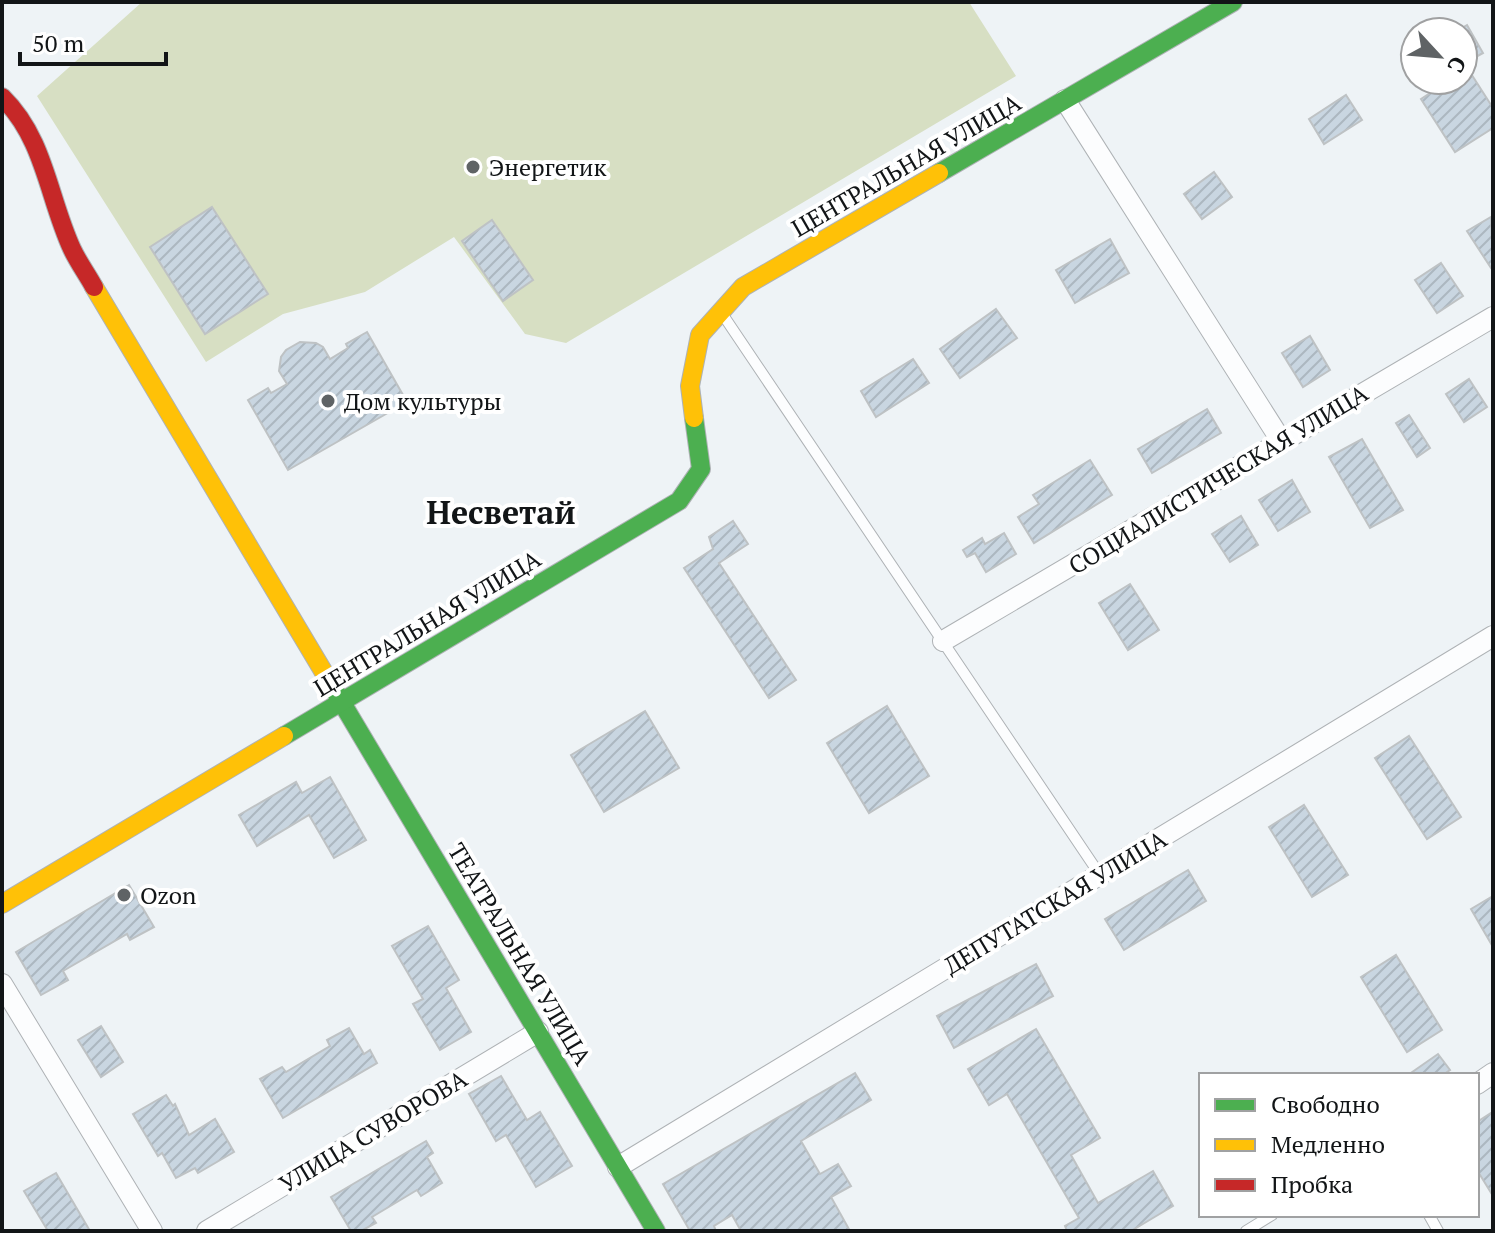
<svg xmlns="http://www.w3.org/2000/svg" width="1495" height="1233" font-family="'PT Serif',serif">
<defs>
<pattern id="building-hatch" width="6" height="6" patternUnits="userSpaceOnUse" patternTransform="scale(2)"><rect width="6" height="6" fill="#c9d6e1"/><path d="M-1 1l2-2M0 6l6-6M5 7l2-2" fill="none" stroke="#acb7c0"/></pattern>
</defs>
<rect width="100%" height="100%" fill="#eef3f6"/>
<path fill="#d7dfc3" d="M142,2H969L1016,76L566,343L525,334L454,237L365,292L283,314L206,362L37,96Z"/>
<g fill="url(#building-hatch)" stroke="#bec2c4" stroke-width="2">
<path d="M1467,25L1483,53L1463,64V32H1455Z"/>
<path d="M1468,69L1493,108V128L1455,152L1421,99L1450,80H1463V72Z"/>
<path d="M1346,95L1362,120L1324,144L1309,119Z"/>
<path d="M1214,172L1232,197L1202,219L1184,194Z"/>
<path d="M212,207L268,294L205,334L150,247Z"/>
<path d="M1491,217L1493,267L1491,268L1467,231Z"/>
<path d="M492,220L533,280L503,301L462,241Z"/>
<path d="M1110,239L1129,273L1075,303L1056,270Z"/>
<path d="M1441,263L1463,296L1437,313L1415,280Z"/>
<path d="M996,309L1017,338L960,378L940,349Z"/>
<path d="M367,332L407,402L288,470L248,400L268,388L271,393L287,384L279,371L281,357L286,350L300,342L316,343L323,347L330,359L348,348L346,344Z"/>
<path d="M1310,336L1330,370L1303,387L1282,353Z"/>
<path d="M913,359L929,383L876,417L861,391Z"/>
<path d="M1469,379L1487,407L1464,422L1446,394Z"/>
<path d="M1207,409L1221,433L1152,473L1138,449Z"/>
<path d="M1409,415L1430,448L1417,457L1396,423Z"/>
<path d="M1362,439L1403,510L1370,528L1329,457Z"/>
<path d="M1090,460L1112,495L1034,543L1018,517L1039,504L1033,495Z"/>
<path d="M1292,480L1310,512L1278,531L1259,500Z"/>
<path d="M1241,516L1258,545L1230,562L1212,534Z"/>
<path d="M733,521L748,544L719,563L796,680L769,698L684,568L713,549L709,537Z"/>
<path d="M1004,533L1016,554L986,572L975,553L967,557L963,550L982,538L985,544Z"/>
<path d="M1130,584L1159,630L1128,650L1099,603Z"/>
<path d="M887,706L929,776L869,813L827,743Z"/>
<path d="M645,711L679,768L604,812L571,755Z"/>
<path d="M1409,736L1461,817L1427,839L1375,758Z"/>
<path d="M330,777L366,840L334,858L309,815L257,846L239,815L296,782L302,793Z"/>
<path d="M1304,805L1348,875L1312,897L1269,827Z"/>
<path d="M1188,870L1206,901L1124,950L1105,919Z"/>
<path d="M129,885L154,927L130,940L127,934L63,971L68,980L41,995L16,952Z"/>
<path d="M1493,896V947L1471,909Z"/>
<path d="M428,926L459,980L446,988L471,1032L440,1050L413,1004L423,999L392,946Z"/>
<path d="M1396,955L1442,1030L1407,1052L1361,977Z"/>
<path d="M1036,964L1053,996L954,1048L937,1016Z"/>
<path d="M101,1026L123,1062L101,1077L78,1040Z"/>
<path d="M349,1028L364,1054L370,1050L377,1063L283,1118L260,1079L282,1067L286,1072L330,1046L327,1040Z"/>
<path d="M1036,1029L1100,1138L1071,1155L1098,1203L1153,1171L1173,1206L1131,1231H1067L1065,1226L1079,1218L1007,1094L989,1105L968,1069Z"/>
<path d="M1438,1054L1450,1070L1443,1075H1408Z"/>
<path d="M855,1073L871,1100L801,1141L820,1174L838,1164L851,1186L831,1197L850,1231H741L732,1215L714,1226L716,1231H690L663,1184Z"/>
<path d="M501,1076L527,1120L540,1112L572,1166L536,1187L506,1135L496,1141L469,1094Z"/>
<path d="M166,1095L173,1106L175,1104L189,1135L215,1119L234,1152L198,1173L195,1168L176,1178L162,1153L158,1156L133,1114Z"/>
<path d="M1491,1113L1493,1117V1196L1477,1170V1122Z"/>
<path d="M426,1141L433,1153L427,1157L442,1183L421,1196L417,1190L372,1217L376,1223L361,1231H351L331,1197Z"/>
<path d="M56,1173L90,1231H48L24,1191Z"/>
</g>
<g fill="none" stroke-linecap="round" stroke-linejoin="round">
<defs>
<g id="lane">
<path d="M721,312L1100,875"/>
<path d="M1429,1215L1438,1231"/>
<path d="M1246,1231L1272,1215"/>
</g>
<g id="street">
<path d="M1065,100L1282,442"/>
<path d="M943,641L1493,317"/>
<path d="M2,984L152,1231"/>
<path d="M1477,1084L1493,1073"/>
<path d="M618,1167L1493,636"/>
<path d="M207,1231L538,1032"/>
</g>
<g id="fast">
<path d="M939,173L1233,2"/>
<path d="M329,681L656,1231"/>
<path d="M284,736L679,501L701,469L694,418"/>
</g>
<g id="slow">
<path d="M94,287L329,681"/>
<path d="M694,418L690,386L700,335L743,287L939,173"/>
<path d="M2,904L284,736"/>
</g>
<path id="jam" d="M2,97C45,139 48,197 72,249C78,262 87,274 94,287"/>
</defs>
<use href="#lane" stroke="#aeb2b5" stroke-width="12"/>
<use href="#street" stroke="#aeb2b5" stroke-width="22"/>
<use href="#fast" stroke="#aeb2b5" stroke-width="20"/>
<use href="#slow" stroke="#aeb2b5" stroke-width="20"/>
<use href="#jam" stroke="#aeb2b5" stroke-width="20"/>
<use href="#lane" stroke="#fcfdfe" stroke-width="10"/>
<use href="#street" stroke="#fcfdfe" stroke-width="20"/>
<use href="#fast" stroke="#4caf50" stroke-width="18"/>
<use href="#slow" stroke="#ffc107" stroke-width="18"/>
<use href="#jam" stroke="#c62828" stroke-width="18"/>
</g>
<g fill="#5f6365" stroke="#fff" stroke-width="3">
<circle cx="473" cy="167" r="8"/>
<circle cx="328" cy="401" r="8"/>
<circle cx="124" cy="895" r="8"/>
</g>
<g text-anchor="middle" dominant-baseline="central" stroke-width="8" stroke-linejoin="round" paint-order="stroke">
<g font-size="24" fill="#121517" stroke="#fff">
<text transform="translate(906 165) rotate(-30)">ЦЕНТРАЛЬНАЯ УЛИЦА</text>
<text transform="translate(1218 479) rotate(-31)">СОЦИАЛИСТИЧЕСКАЯ УЛИЦА</text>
<text transform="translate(427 623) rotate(-31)">ЦЕНТРАЛЬНАЯ УЛИЦА</text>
<text transform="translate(1055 902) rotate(-31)">ДЕПУТАТСКАЯ УЛИЦА</text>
<text transform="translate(520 954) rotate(59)">ТЕАТРАЛЬНАЯ УЛИЦА</text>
<text transform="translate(373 1131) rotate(-31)">УЛИЦА СУВОРОВА</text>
</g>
<g font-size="24" fill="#121517" stroke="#fff" text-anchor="start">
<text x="489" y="167">Энергетик</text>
<text x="344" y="401">Дом культуры</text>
<text x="140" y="895">Ozon</text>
</g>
<g font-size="32" font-weight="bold" fill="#121517" stroke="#fff">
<text x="501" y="512">Несветай</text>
</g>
</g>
<rect width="1495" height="1233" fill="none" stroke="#121517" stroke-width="8"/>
<rect x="1199" y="1073" width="280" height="144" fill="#ffffff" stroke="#a0a1a2" stroke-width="2"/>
<rect x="1215" y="1099" width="40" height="12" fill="#4caf50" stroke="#a0a1a2" stroke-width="2"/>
<text x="1271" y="1113" font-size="24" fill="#121517">Свободно</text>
<rect x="1215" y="1139" width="40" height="12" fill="#ffc107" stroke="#a0a1a2" stroke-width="2"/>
<text x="1271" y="1153" font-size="24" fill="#121517">Медленно</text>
<rect x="1215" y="1179" width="40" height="12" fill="#c62828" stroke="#a0a1a2" stroke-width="2"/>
<text x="1271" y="1193" font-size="24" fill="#121517">Пробка</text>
<g transform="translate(1439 56) rotate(116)"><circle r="38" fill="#ffffff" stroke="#a0a1a2" stroke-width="2"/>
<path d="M0-6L14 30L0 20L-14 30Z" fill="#5f6365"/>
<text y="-12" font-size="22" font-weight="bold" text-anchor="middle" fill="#121517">С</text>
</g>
<path d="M20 52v12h146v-12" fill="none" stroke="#121517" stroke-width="4"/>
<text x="32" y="52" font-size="24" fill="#121517" stroke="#ffffff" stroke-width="6" paint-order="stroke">50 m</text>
</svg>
